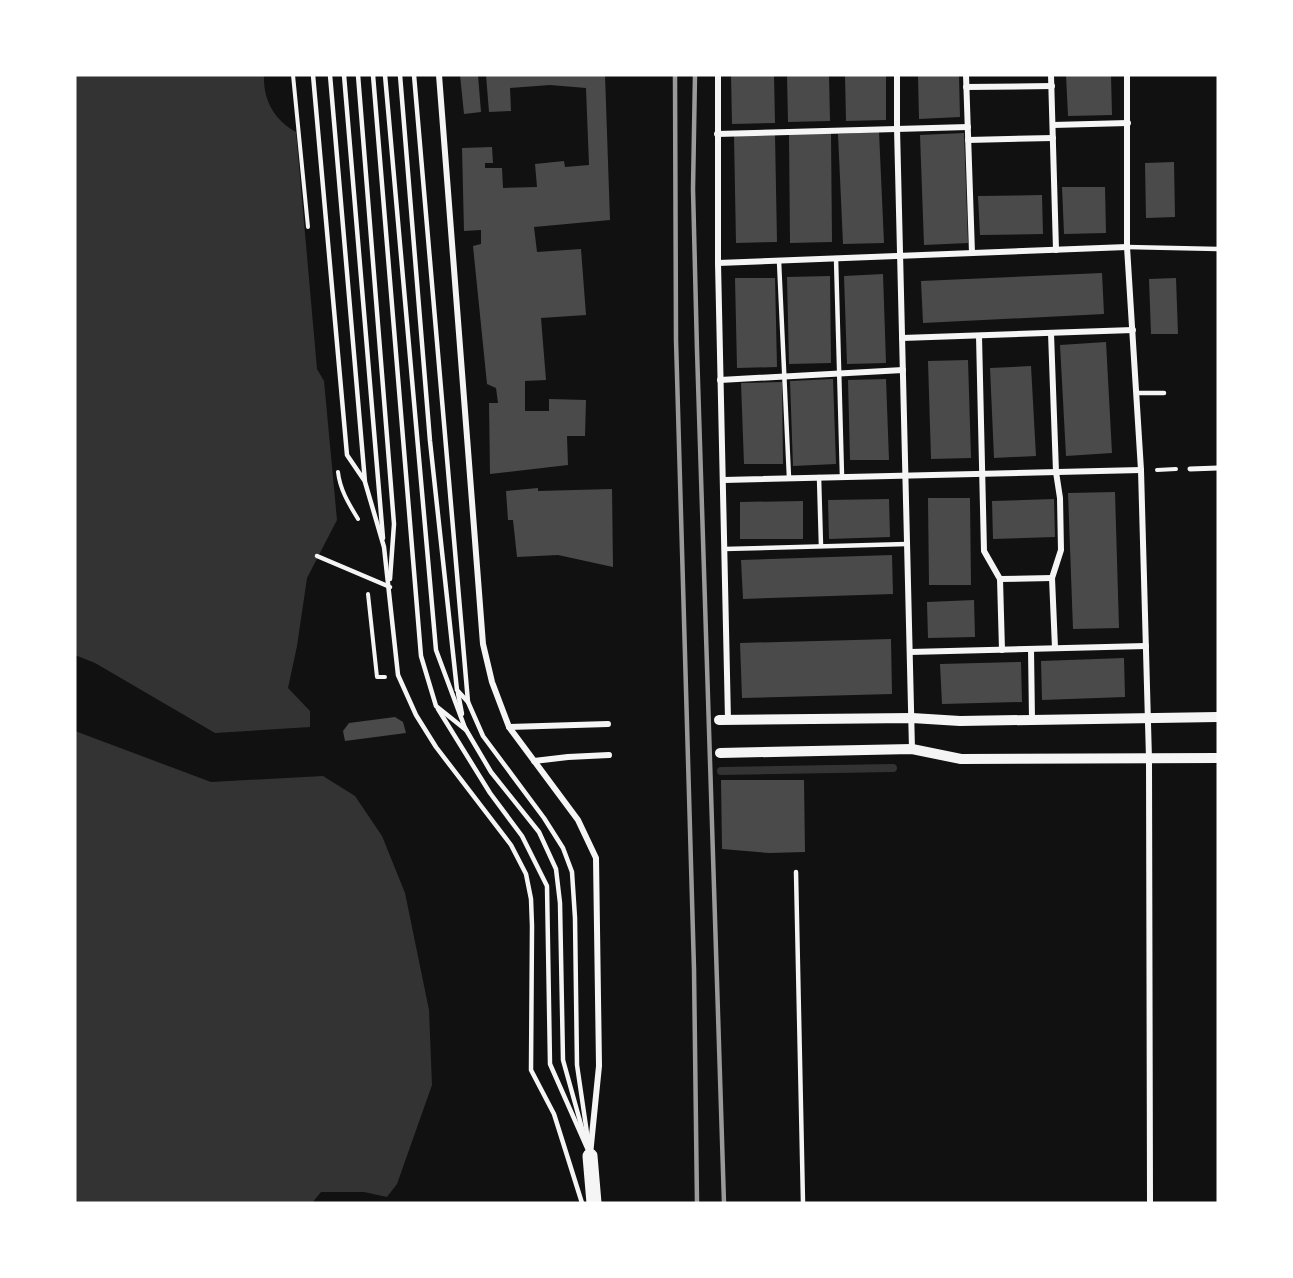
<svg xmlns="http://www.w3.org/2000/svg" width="1293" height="1278" font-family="'Alegreya Sans',sans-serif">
<rect width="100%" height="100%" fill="#111"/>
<g fill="#333">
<path d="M75,75H264C263,100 274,120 296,132L317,369L324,381L337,520L307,578L297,646L288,688L310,711V727L215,733L95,663L75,655Z"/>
<path d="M75,731L211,782L323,776L355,796L382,836L405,893L429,1010L432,1085L397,1184L387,1197L364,1192H321L312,1203H75Z"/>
</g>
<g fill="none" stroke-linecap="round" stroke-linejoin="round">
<path stroke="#333" stroke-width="8" d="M721,771L893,768"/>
</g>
<g fill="#4a4a4a">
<path d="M460,75H478L481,112L464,114Z"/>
<path d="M486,75H605L610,220L534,227L537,252L581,249L586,315L541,318L546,380L525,381V411H549V399L586,400L585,436H567L568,465L490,474L489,403H498L496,388L487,384L473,246L481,244V230L464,231L462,148L492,147L493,163H485V168H502L503,188L537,187L535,164L564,161L565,167L589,165L586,88L550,85L510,88L511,111L489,112Z"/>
<path d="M731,75H774L775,123L732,124Z"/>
<path d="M787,75H829L830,121L788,122Z"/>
<path d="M845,75H886V120L846,121Z"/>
<path d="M918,75H959L960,117L919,119Z"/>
<path d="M1066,75H1111L1112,115L1068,116Z"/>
<path d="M879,132L884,243L843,244L838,134Z"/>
<path d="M831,133L832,242L790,243L789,134Z"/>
<path d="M964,133L968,243L924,245L920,135Z"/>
<path d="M775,135L777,242L736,243L734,136Z"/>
<path d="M1174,162L1175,217L1146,218L1145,163Z"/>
<path d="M1062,187H1105L1106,233L1064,234Z"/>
<path d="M1042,195L1043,234L980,235L978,196Z"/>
<path d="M1102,273L1104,314L923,323L921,281Z"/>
<path d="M883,274L886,363L847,364L844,276Z"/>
<path d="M830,276L831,363L789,364L787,277Z"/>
<path d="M735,278H775L777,367L737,368Z"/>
<path d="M1176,278L1178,334H1151L1149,279Z"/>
<path d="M1106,342L1112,453L1066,456L1060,345Z"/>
<path d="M968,360L971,458L931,459L928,361Z"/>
<path d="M1031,366L1036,456L994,458L990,368Z"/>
<path d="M833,379L836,464L793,466L790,381Z"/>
<path d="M886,379L889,460H850L848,380Z"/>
<path d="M782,382L783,464H744L741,383Z"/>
<path d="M538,488V491L612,489L613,567L558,555L517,557L513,520H508L506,491Z"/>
<path d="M1115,492L1119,628L1073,629L1068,493Z"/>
<path d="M928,498H970L971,585H929Z"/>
<path d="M889,499L890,537L829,539L828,500Z"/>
<path d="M1054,499L1055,537L993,539L992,501Z"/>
<path d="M803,501V539H740V502Z"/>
<path d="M892,555L893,594L743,599L741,560Z"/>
<path d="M974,600L975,637L928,638L927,602Z"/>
<path d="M891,639L892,694L742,698L740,643Z"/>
<path d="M1124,658L1125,697L1042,700L1041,661Z"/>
<path d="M1021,662L1022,702L942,704L940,664Z"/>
<path d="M395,717L403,722L406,733L345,741L343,731L349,723Z"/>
<path d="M721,780H804L805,852L769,853L722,849Z"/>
</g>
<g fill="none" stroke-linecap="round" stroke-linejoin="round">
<g stroke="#f5f5f5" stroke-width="4">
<path d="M293,75L308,227"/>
<path d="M1157,470L1176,469"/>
<path d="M338,472C340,490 349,504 358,519"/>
<path d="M368,594L377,677H385"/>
</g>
<g stroke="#f5f5f5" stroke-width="4.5">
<path d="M313,75L347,455L364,480"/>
<path d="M330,75L365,482L384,547L398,675L416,715L436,747L511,845L526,874L531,899L532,926L531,1070L554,1114L582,1203"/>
<path d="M344,75L383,538"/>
<path d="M358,75L394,524L390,579"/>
<path d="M373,75L421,656L436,706L466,730"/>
<path d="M385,75L436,650L465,728"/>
<path d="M400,75L430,441L457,690L468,702L483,736L544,818L563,848L572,872L575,918L577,1065L589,1147"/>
<path d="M414,75L468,702"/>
<path d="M1127,247L1218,249"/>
<path d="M836,258L842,476"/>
<path d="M779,261L789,478"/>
<path d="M1137,393H1164"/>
<path d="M819,477L821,546"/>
<path d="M724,549L907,544"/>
<path d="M317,556L390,587"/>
<path d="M458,693L462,714"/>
<path d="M438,709L490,793L522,836L547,886L550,1064L588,1150"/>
<path d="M465,728L491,772L539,832L556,869L560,903L563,1060L585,1139"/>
<path d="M796,872L803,1203"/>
</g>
<path stroke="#f5f5f5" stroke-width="5" d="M1190,469L1218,468"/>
<g stroke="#f5f5f5" stroke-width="6">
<path d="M439,75L483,644L492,682L509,727L578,820L596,858L599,1066L590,1155"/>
<path d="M718,75V263L728,720"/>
<path d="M897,75V128L912,749"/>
<path d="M966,75L972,253"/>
<path d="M1051,75L1056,250"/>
<path d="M1127,75V247L1141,470L1149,759L1150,1203"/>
<path d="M966,87L1052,86"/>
<path d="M1053,125L1128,123"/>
<path d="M717,134L968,127"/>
<path d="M968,140L1053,138"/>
<path d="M718,263L1127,247"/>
<path d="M1051,333L1056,472L1060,498L1061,550L1052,578L1055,648"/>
<path d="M979,336L984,551L1000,579L1002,650"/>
<path d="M902,338L1133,330"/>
<path d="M720,380L903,370"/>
<path d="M724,480L1141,470"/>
<path d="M1000,579L1052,578"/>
<path d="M1031,649L1032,720"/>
<path d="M910,652L1146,646"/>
<path d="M509,727L608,724"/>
<path d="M534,761L568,757L609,755"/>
</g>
<g stroke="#f5f5f5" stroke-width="10">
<path d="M719,720L912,718L960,721L1218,717"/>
<path d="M720,753L912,749L961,759L1218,758"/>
</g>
<path stroke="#f5f5f5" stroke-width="15" d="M590,1156L594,1203"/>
<g stroke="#9a9a9a" stroke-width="4.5">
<path d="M675,75L676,340L694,969L697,1203"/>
<path d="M695,75L693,189L697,350L724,1203"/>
</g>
</g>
<rect width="1293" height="1278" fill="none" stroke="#ffffff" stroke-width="153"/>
</svg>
